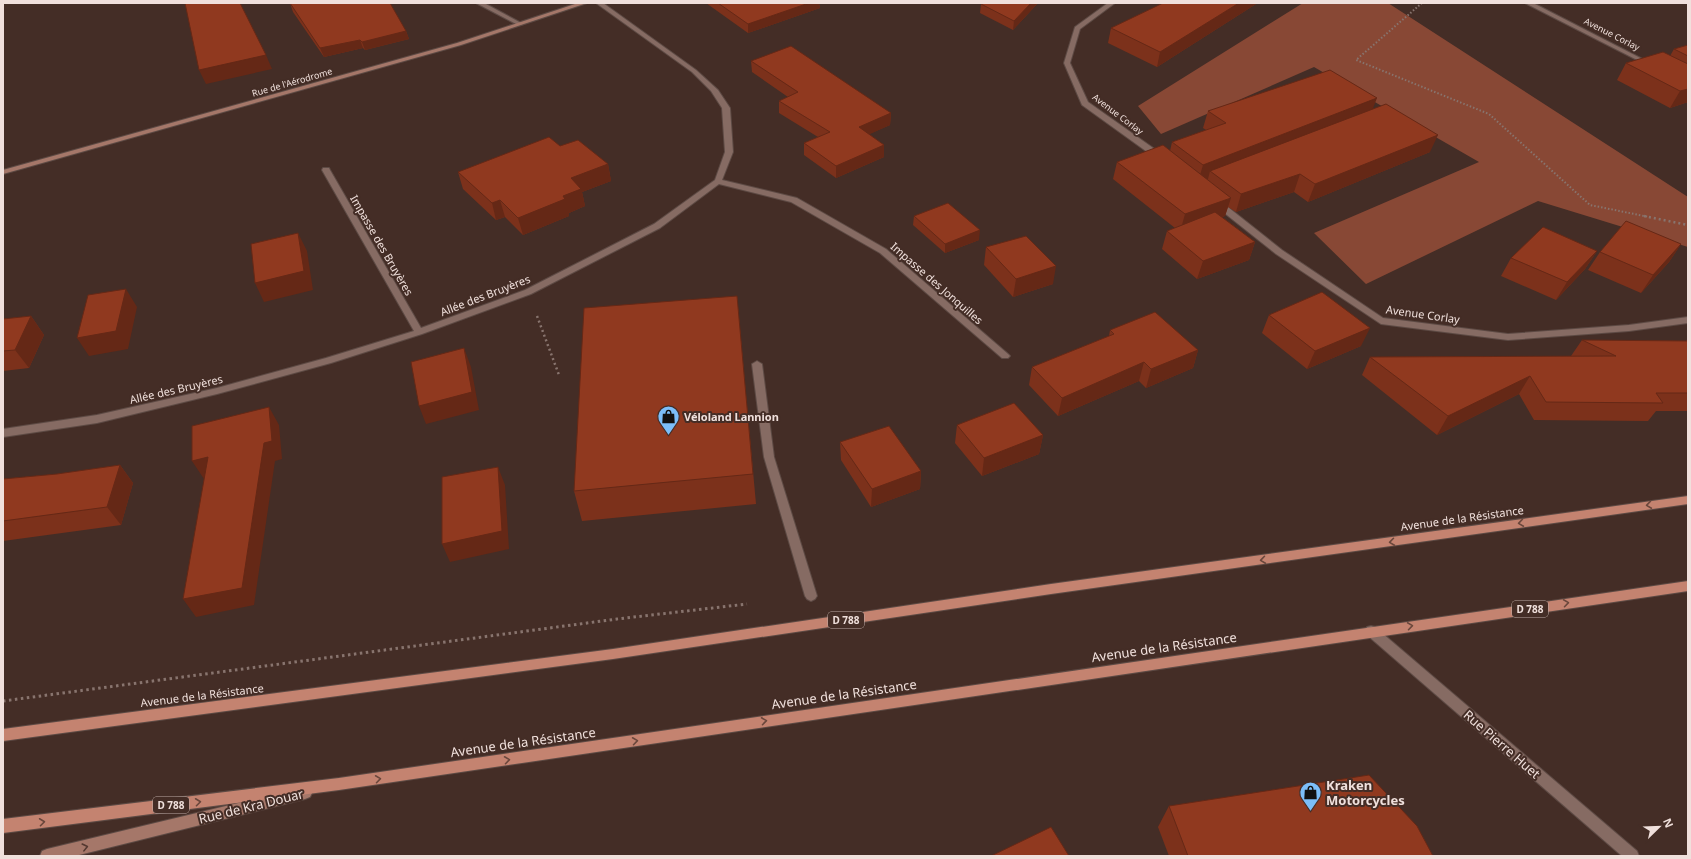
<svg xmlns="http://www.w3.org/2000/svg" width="1691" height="859" font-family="'Noto Sans',sans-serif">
<rect width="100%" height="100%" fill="#442d26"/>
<path fill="#884835" d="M1303,3H1388L1688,197V247L1538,201L1366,284L1314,233L1479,162L1314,67L1161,134L1138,106Z"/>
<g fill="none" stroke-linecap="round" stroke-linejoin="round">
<defs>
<path id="lane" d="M757,361L762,364L774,457L817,596L815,599L811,601L807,599L805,596L764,457L752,364Z"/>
<g id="street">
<path d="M476,3H484L523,24L518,25Z"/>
<path d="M596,3H603L696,70L718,90L730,108L733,152L722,180L797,198L886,249L1008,354L1010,356L1008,358H1002L880,253L791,202L719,184L660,228L531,294L422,334L331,363L217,394L97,423L3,437V429L97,415L217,388L326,358L414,331L322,170L323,168H329L330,170L421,328L525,290L654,224L715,180L725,152L722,108L711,91L692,72Z"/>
<path d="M1108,3H1115L1080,29L1070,63L1088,102L1163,155V159H1157L1082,105L1064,63L1075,27Z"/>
<path d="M1525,3H1533L1654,65L1649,66Z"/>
<path d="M1213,200H1219L1282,250L1383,318L1508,334L1629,325L1688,317V323L1629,331L1508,340L1381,324L1276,254L1213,204Z"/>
<path d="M1371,626L1375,627L1637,851L1639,856H1622L1367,635L1365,631L1367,627Z"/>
</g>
<g id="secondary">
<path d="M578,3H587L461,45L3,174V170L457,43Z"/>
<path d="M305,787L310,789L312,793L310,797L305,799L75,856H40L42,851L47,849Z"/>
</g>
<g id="primary">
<path d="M1688,496V504L1051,594L613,659L3,741V729L613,649L1051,584Z"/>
<path d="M1688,581V591L339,790L3,833V819L339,778Z"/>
</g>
</defs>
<use href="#lane" stroke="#5d4a44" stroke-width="2"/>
<use href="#street" stroke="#5d4a44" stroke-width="2"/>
<use href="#secondary" stroke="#5d4a44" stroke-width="2"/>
<use href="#primary" stroke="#5d4a44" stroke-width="2"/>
<path stroke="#88746e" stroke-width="2" stroke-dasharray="1.5 2" stroke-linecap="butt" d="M1422,3L1356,60L1489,114L1590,205L1649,217"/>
<g stroke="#88746e" stroke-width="2.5" stroke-dasharray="2 3" stroke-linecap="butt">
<path d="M1644,216L1688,225"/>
<path d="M537,316L559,375"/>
</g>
<path stroke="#88746e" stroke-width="3" stroke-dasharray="2.5 3.5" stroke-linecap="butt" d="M3,701L617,619L747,604"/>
<use href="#lane" fill="#866b63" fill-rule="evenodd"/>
<use href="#street" fill="#866b63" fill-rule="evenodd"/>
<use href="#secondary" fill="#a57769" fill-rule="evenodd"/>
<use href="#primary" fill="#c48370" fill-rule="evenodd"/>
</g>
<g fill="#7c311b">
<path d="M290,3L406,31L409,39L365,50L363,48L324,57L293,12Z"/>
<path d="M706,3H819L820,8L748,33Z"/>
<path d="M982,3H1038L1013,30L980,13L981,4Z"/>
<path d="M1256,4L1157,67L1108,43L1111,28Z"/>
<path d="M1688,45V102L1670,108L1617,80L1626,63L1670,56L1674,49Z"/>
<path d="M751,61L891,113L890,125L869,134L884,145V157L836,178L804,155V143L818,137L779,113V101L788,97L752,72Z"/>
<path d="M1372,110L1430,152L1308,202L1294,192L1236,212L1228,207L1225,216L1222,217L1255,242L1249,260L1197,279L1162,249L1167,231L1175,228L1113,179L1117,162L1170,151L1172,142L1206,130L1203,128L1208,111Z"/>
<path d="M560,146L608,164L611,181L582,192L585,206L569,213V216L523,235L505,217L496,220L463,189L458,172Z"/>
<path d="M914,216L979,240L945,253L913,225Z"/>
<path d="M1681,244L1669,262L1641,293L1588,270L1600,252Z"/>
<path d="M986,247L1053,284L1013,297L984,265Z"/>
<path d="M1597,251L1585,269L1556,300L1501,276L1511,258Z"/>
<path d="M737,296L756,504L582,521L574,491Z"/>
<path d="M1269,315L1361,346L1307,369L1262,333Z"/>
<path d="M31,316L44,335L29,368L3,371V319Z"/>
<path d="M1110,330L1198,350L1193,368L1146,388L1139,381L1058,416L1029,385L1032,367L1109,336Z"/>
<path d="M1688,338V411H1656L1648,421L1534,420L1519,394L1437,435L1362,375L1370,357L1571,356L1582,340L1686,341Z"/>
<path d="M957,425L1043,435L1039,454L982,476L955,443Z"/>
<path d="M840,442L921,471L920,489L871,507L841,460Z"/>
<path d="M120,465L133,483L121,525L3,541V479L57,474Z"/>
<path d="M1169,806L1433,856H1169L1158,827Z"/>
</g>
<g fill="#652816">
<path d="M809,3H819L820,8L748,33V24Z"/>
<path d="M1031,3H1038L1013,30L1014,21Z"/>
<path d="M1239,3H1257L1256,4L1157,67L1160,52Z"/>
<path d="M406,31L409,39L365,50L362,42Z"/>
<path d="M360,40L363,48L324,57L320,48Z"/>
<path d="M266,55L272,69L206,84L199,70Z"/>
<path d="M1688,89V102L1670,108L1680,91Z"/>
<path d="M1377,98L1370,116L1210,171L1208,179L1198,182L1203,165Z"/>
<path d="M891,113L890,125L859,139V127Z"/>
<path d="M1438,135L1430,152L1308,202L1315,184Z"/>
<path d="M884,145V157L836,178V166Z"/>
<path d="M608,164L611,181L582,192L585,206L569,213V216L523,235L518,218L563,196L571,178Z"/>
<path d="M1300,174L1294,192L1236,212L1241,194Z"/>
<path d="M1231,198L1225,216L1180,232L1185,214Z"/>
<path d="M500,200L505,217L496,220L492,203Z"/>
<path d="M980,230L979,240L945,253V244Z"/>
<path d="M298,233L307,251L313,290L264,302L255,283Z"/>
<path d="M1255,242L1249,260L1197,279L1203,261Z"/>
<path d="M1681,244L1669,262L1641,293L1653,275Z"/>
<path d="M1597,251L1585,269L1556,300L1567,282Z"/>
<path d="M1056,266L1053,284L1013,297L1016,279Z"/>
<path d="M126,289L137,307L128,349L89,356L77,338Z"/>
<path d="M31,316L44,335L29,368L15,350Z"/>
<path d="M1370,328L1361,346L1307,369L1315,351Z"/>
<path d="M464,348L471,367L479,410L426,424L419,406Z"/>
<path d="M1198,350L1193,368L1146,388L1151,369Z"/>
<path d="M1144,362L1139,381L1058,416L1062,398Z"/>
<path d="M1530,376L1519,394L1437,435L1448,416Z"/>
<path d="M269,407L279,425L282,459L275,461L254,605L196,617L183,599Z"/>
<path d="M1043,435L1039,454L982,476L984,458Z"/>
<path d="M208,457L220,475L204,479L192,461Z"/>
<path d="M120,465L133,483L121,525L107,507Z"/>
<path d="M498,467L505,485L509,549L450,562L442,544Z"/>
<path d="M921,471L920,489L871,507L872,489Z"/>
</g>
<g fill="#90391f" stroke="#652816">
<path d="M185,3H240L266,55L199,70Z"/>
<path d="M290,3H390L406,31L362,42L360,40L320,48Z"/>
<path d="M718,3H809L748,24Z"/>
<path d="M982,3H1031L1014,21L981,4Z"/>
<path d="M1163,3H1239L1160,52L1111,28Z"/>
<path d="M1688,45V56L1674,49Z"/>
<path d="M791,46L891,113L859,127L884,145L836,166L804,143L830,132L779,101L798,92L751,61Z"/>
<path d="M1663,52L1688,64V89L1680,91L1626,63Z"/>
<path d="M1330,70L1377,98L1203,165L1172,142L1226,123L1208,111Z"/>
<path d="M1386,104L1438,135L1315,184L1300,174L1241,194L1210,171Z"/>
<path d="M549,137L560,146L578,140L608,164L571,178L581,189L563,196L565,199L518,218L500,200L492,203L458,172Z"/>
<path d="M1163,145L1231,198L1185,214L1117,162Z"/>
<path d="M948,203L980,230L945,244L914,216Z"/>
<path d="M1215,212L1255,242L1203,261L1167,231Z"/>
<path d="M1626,221L1681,244L1653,275L1600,252Z"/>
<path d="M1543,227L1597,251L1567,282L1511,258Z"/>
<path d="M298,233L304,271L255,283L251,244Z"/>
<path d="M1026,236L1056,266L1016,279L986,247Z"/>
<path d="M126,289L116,331L77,338L88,295Z"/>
<path d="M1322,292L1370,328L1315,351L1269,315Z"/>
<path d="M737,296L753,474L574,491L584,308Z"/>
<path d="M1155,312L1198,350L1151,369L1144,362L1062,398L1032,367L1114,334L1110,330Z"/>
<path d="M31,316L15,350L3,351V319Z"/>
<path d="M1582,340L1688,341V393H1656L1663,403L1546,402L1530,376L1448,416L1370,357L1616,356Z"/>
<path d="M464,348L472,392L419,406L411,362Z"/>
<path d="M1014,403L1043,435L984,458L957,425Z"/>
<path d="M269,407L272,441L264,443L242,588L183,599L208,457L192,461V426Z"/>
<path d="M889,426L921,471L872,489L840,442Z"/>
<path d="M120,465L107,507L3,521V479L57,474Z"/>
<path d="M498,467L502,531L442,544V477Z"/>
<path d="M1369,775L1417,826L1433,856H1188L1169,806Z"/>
<path d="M1051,827L1069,856H991Z"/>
</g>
<defs><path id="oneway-chevron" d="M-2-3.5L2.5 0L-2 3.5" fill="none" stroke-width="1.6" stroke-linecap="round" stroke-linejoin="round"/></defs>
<g stroke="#6a473c">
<use href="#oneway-chevron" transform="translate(1649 505) rotate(172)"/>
<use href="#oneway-chevron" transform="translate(1521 523) rotate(172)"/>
<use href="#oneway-chevron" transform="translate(1392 542) rotate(172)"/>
<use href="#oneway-chevron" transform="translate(1263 560) rotate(172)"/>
<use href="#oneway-chevron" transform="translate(1566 603) rotate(-8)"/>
<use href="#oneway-chevron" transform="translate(1410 626) rotate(-8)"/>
<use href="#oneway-chevron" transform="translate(764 721) rotate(-8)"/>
<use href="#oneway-chevron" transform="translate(635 741) rotate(-8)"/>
<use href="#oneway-chevron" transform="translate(507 760) rotate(-8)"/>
<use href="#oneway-chevron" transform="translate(378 779) rotate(-8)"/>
<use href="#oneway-chevron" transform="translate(198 802) rotate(-7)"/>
<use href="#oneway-chevron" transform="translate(42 822) rotate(-7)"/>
</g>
<use stroke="#533830" href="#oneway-chevron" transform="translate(85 847) rotate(-14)"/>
<defs>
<symbol id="shop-pin" viewBox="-11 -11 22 30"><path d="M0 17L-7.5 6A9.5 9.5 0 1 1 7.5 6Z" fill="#7cbef9" stroke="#442d26"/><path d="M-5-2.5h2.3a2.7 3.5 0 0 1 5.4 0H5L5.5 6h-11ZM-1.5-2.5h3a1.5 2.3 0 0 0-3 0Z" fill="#111"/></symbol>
</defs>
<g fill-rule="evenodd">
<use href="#shop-pin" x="656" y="404" width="25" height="34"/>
<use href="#shop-pin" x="1298" y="780" width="25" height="34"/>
</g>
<g text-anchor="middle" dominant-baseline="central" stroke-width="4" stroke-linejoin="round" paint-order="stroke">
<g font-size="9" fill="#f0e0dc" stroke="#442d26">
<text transform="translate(1612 34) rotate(27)">Avenue Corlay</text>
<text transform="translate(292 82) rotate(-16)">Rue de l'Aérodrome</text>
<text transform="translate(1118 114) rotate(37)">Avenue Corlay</text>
</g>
<g fill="#442d26" stroke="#bcaaa5" stroke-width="1">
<rect x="1512" y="601" width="36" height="16" rx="3"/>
<rect x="828" y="612" width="36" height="16" rx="3"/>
<rect x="153" y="797" width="36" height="16" rx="3"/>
</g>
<g font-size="10" font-weight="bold" fill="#f0e0dc">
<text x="1530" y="609">D 788</text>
<text x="846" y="620">D 788</text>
<text x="171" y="805">D 788</text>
</g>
<g font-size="11" fill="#f0e0dc" stroke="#442d26">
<text transform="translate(382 245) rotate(60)">Impasse des Bruyères</text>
<text transform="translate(937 283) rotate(41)">Impasse des Jonquilles</text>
<text transform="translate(485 295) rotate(-21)">Allée des Bruyères</text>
<text transform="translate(1423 314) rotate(8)">Avenue Corlay</text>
<text transform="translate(176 389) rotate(-13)">Allée des Bruyères</text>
<text transform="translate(1462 518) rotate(-8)">Avenue de la Résistance</text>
<text transform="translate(202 695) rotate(-7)">Avenue de la Résistance</text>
</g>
<g font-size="11" font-weight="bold" fill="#f0e0dc" stroke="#442d26" text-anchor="start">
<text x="684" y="416">Véloland Lannion</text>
</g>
<g font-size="13" fill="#f0e0dc" stroke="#442d26">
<text transform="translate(1164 647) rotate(-8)">Avenue de la Résistance</text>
<text transform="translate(844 694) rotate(-8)">Avenue de la Résistance</text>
<text transform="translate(523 742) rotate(-8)">Avenue de la Résistance</text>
<text transform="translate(1502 744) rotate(41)">Rue Pierre Huet</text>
<text transform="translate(251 806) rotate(-14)">Rue de Kra Douar</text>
</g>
<g font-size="13" font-weight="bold" fill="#f0e0dc" stroke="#442d26" text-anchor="start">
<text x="1326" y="785">Kraken<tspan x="1326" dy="15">Motorcycles</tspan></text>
</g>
</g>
<rect width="1691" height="859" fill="none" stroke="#f0e0dc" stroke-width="8"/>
<g transform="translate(1659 827) rotate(67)" stroke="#442d26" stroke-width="3" paint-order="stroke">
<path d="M0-3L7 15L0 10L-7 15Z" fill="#f0e0dc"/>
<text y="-6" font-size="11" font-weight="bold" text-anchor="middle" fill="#f0e0dc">N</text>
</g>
</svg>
